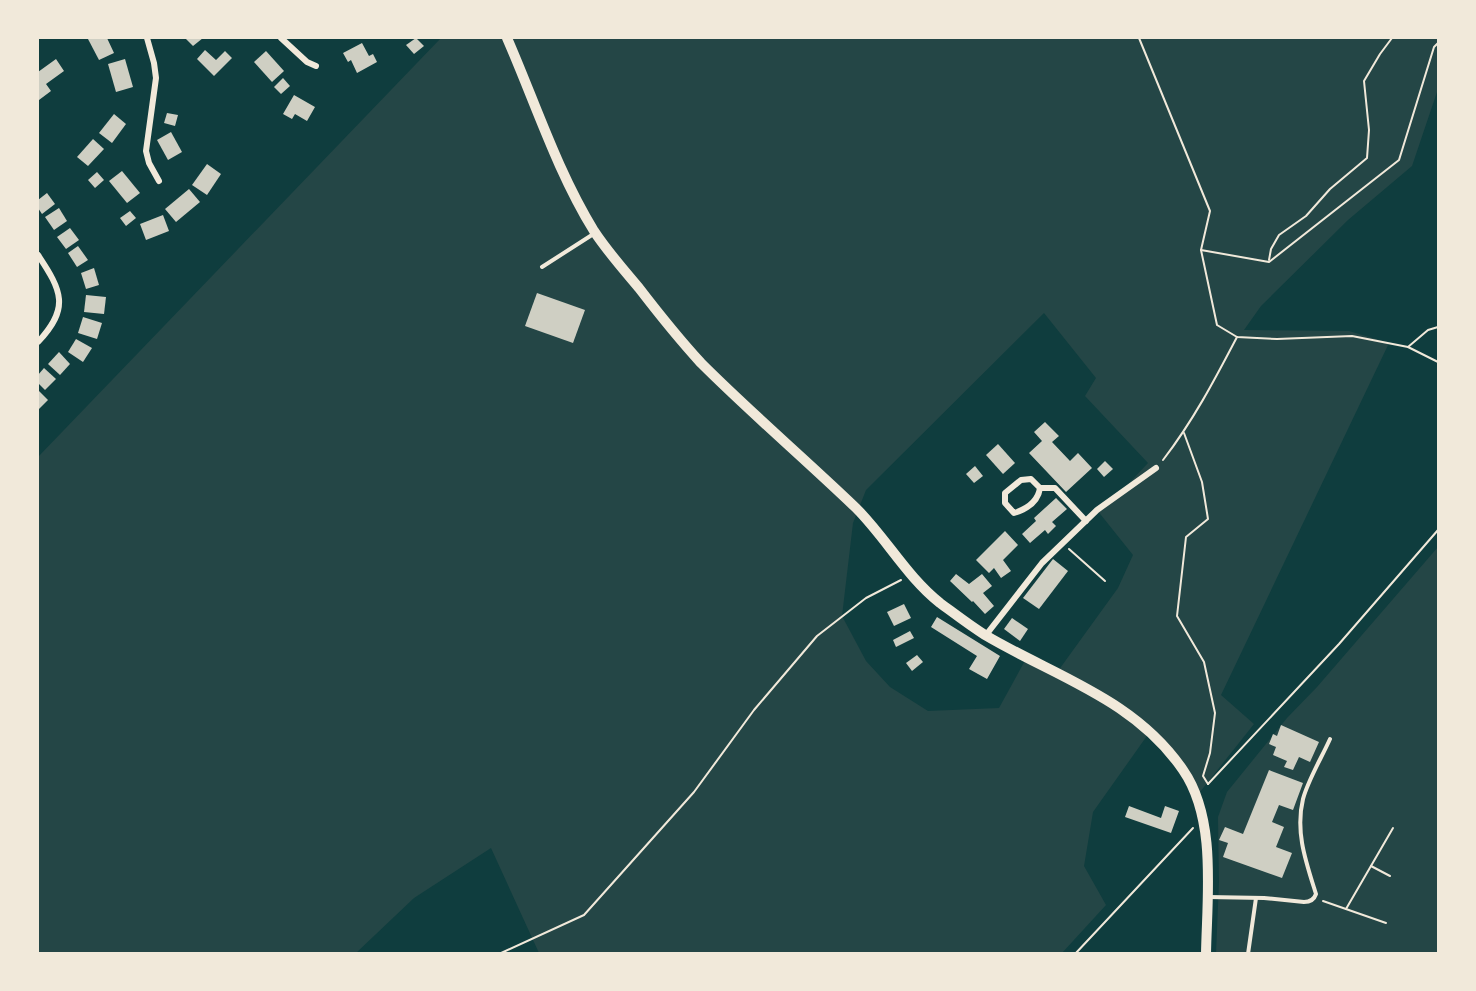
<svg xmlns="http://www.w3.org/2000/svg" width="1476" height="991" font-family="'Titillium Web',sans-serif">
<rect width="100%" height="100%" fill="#0f3d3e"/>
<g fill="#244646" fill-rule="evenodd">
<path d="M441,38H1438V89L1412,166L1348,220L1261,306L1244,330L1349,331L1389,343L1221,695L1254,724L1196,797L1192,785L1149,733L1093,812L1084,866L1106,905L1062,953H539L491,848L414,898L356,953H38V457ZM1044,313L1096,378L1085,396L1148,463L1118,495L1097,510L1133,555L1118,588L1058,671L1027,657L999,708L928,711L890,687L866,661L842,616L853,523L866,490Z"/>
<path d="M1438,547V953L1216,954L1219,882L1218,817L1227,792L1287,718L1317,687Z"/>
</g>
<g fill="#cfcfc3">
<path d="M92,38H107L114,53L99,60L88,39Z"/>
<path d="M185,38H203L193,46Z"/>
<path d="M416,38L424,46L414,54L406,45Z"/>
<path d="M362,43L369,56L373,54L377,62L357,73L351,60L348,62L343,53Z"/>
<path d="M205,50L216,60L225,51L232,58L214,76L197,59Z"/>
<path d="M266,51L284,71L272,82L254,62Z"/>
<path d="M56,59L64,71L46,84L51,91L39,100L38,72Z"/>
<path d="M125,59L133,87L116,92L108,64Z"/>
<path d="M283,78L290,86L281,94L274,87Z"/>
<path d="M294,95L315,107L307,121L295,114L292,119L283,114Z"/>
<path d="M167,113L178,115L175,126L164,123Z"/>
<path d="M114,114L126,124L112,143L99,133Z"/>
<path d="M171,132L182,152L168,160L157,140Z"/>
<path d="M93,139L104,149L88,166L77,157Z"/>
<path d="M207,164L221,174L207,195L192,185Z"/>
<path d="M122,171L140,193L127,203L109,181Z"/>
<path d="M97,172L104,180L95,188L88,180Z"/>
<path d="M189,189L200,202L176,222L165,209Z"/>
<path d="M47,193L55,204L42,214L38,208V200Z"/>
<path d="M59,208L67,221L54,230L45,217Z"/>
<path d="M130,211L136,218L126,226L120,218Z"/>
<path d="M163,215L169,231L146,240L140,224Z"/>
<path d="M70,228L79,240L66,249L57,237Z"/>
<path d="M78,246L88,260L77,267L68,253Z"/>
<path d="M94,268L99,285L86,289L81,273Z"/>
<path d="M537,293L585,310L573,343L525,326Z"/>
<path d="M86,295L106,297L104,314L84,312Z"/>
<path d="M83,317L102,323L97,339L78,333Z"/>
<path d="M76,339L92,348L83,362L68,352Z"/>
<path d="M59,352L70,364L60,375L48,364Z"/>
<path d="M44,368L56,379L45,390L38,383V375Z"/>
<path d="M38,390L48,400L38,410Z"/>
<path d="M1045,422L1059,436L1052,442L1070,461L1078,453L1092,468L1066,492L1029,453L1042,441L1034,432Z"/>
<path d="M998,444L1015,463L1003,474L986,455Z"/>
<path d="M1105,461L1113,469L1104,477L1097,469Z"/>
<path d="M975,466L983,476L974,483L966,474Z"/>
<path d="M1056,498L1067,509L1052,522L1056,526L1048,534L1045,530L1030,543L1022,534L1036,521L1034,518Z"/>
<path d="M1005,531L1018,545L1003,560L1011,571L1001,578L994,568L989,573L976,560Z"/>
<path d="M1053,559L1068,571L1039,609L1023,598Z"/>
<path d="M956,574L969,584L982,574L992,586L983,593L994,606L985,614L973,601L972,602L950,581Z"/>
<path d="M904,604L911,618L894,626L887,612Z"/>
<path d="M937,617L1000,656L987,679L969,669L977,656L931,627Z"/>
<path d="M1012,618L1028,629L1020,641L1004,629Z"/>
<path d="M910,631L914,638L896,647L893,640Z"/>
<path d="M917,655L923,662L912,671L906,663Z"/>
<path d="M1281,725L1319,742L1310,762L1299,757L1293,770L1284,767L1287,761L1273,755L1276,747L1269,744L1273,734L1277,736Z"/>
<path d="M1269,770L1303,783L1293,810L1279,805L1272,822L1284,827L1276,847L1292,853L1282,878L1223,857L1228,843L1219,840L1225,827L1243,834Z"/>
<path d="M1129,806L1161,818L1165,806L1179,811L1171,833L1125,817Z"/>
</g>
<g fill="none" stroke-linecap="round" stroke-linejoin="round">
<g stroke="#f1e9da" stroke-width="2">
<path d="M1139,38L1210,211L1201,250L1217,325L1237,337L1277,339L1352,336L1408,347L1438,362"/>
<path d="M1201,250L1269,262L1399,160L1434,47L1438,43"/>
<path d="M1269,260L1271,249L1279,235L1306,216L1330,189L1367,158L1369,130L1364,81L1380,54L1392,38"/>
<path d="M1408,347L1428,330L1438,327"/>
<path d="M1184,433L1202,482L1208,519L1186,537L1177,616L1204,662L1215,713L1210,753L1203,776L1208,784"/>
<path d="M1163,460C1193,421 1214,381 1237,337"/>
<path d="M1069,549L1105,581"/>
<path d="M1208,784L1339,644L1438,530"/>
<path d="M1371,866L1390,876"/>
<path d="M1323,901L1386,923"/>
<path d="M1346,909L1393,828"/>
<path d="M499,954L584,915L694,792L754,710L817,636L866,598L901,580"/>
<path d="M1075,954L1193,828"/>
</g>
<g stroke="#f1e9da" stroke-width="4">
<path d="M542,267L595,233"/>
<path d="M1208,897L1264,898L1304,902C1310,902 1314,900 1316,894C1306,862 1295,832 1303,799C1308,780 1322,757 1330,739"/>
<path d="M1248,954L1256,898"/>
</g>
<g stroke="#f1e9da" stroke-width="6">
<path d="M147,38L154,63L156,78L146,151L149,163L159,181"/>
<path d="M281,38L307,62L316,66"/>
<path d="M38,255C62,291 70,308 38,342"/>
<path d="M1040,488C1038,502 1027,509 1014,513L1005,503V493L1021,480L1031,479L1040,488H1055L1086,521"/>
<path d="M986,635L1042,563L1097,510L1156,468"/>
</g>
<path stroke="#f1e9da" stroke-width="10" d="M507,38C535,102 557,171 594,231C607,251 624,270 639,288C659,314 679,339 701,363C751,413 805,459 856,508C886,538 907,577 940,603C955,614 969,625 985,635C1054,676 1135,699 1183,770C1217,819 1207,896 1206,954"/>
</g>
<rect width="1476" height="991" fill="none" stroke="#f1e9da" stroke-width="78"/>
</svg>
